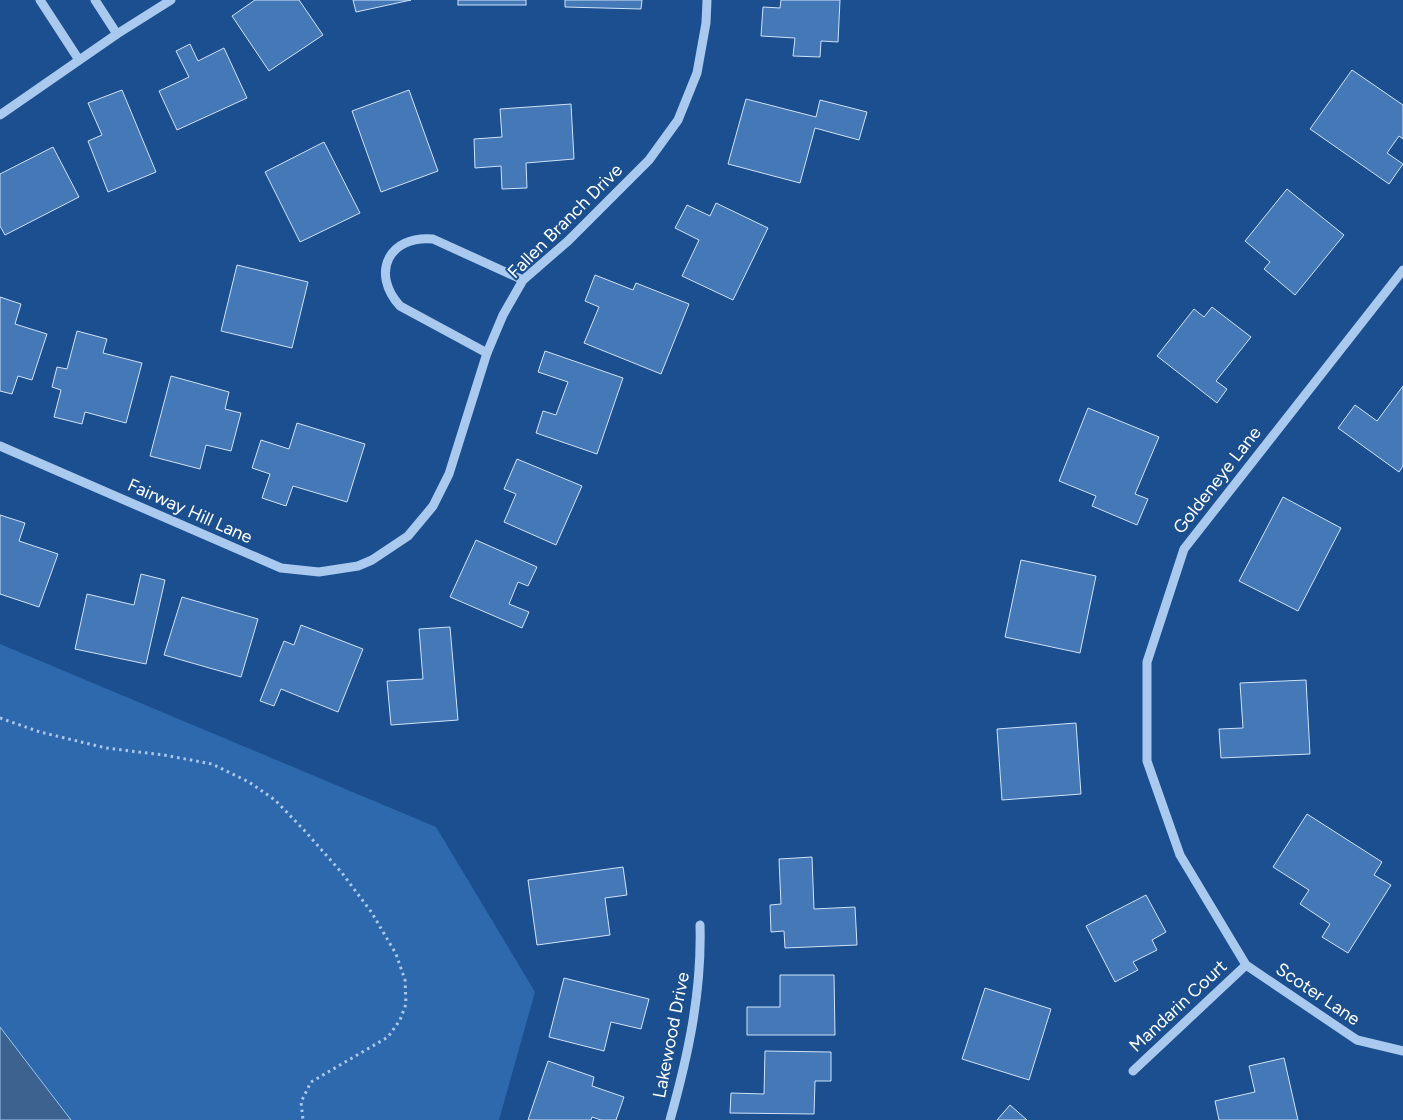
<svg xmlns="http://www.w3.org/2000/svg" width="1403" height="1120" font-family="Figtree,sans-serif">
<rect width="100%" height="100%" fill="#1b4f8f"/>
<path fill="#2e69ad" d="M0,644L436,827L535,992L499,1120H0Z"/>
<path fill="#3c6290" stroke="#9cc4f0" d="M0,1027L71,1120H0Z"/>
<g fill="#4478b7" stroke="#cfe3fa">
<path d="M255,0H299L323,35L269,71L232,16Z"/>
<path d="M353,0H411L356,12Z"/>
<rect x="458" y="0" width="68" height="5"/>
<path d="M565,0H642L641,9L565,7Z"/>
<path d="M781,0H840L838,42L821,41L820,57L793,56L795,38L761,36L763,7L780,8Z"/>
<path d="M190,44L198,61L224,48L247,98L177,130L159,91L189,77L176,51Z"/>
<path d="M1352,70L1403,105V139L1399,136L1387,153L1403,164L1389,184L1310,129Z"/>
<path d="M122,90L156,172L108,192L88,141L102,135L88,103Z"/>
<path d="M409,90L438,171L381,192L352,111Z"/>
<path d="M746,99L816,117L820,100L867,112L859,140L815,128L800,183L728,164Z"/>
<path d="M571,104L574,159L526,163L527,188L502,189L501,166L475,168L474,139L502,137L500,109Z"/>
<path d="M324,142L360,213L300,242L265,172Z"/>
<path d="M53,147L79,197L5,235L0,226V174Z"/>
<path d="M1287,189L1344,235L1295,295L1264,269L1270,262L1245,241Z"/>
<path d="M716,203L768,228L733,300L682,276L699,240L675,228L687,205L710,216Z"/>
<path d="M237,265L308,282L292,348L221,331Z"/>
<path d="M595,275L633,290L636,283L689,304L661,374L584,343L599,307L585,301Z"/>
<path d="M0,297L21,304L15,324L47,334L32,380L18,376L12,394L0,391Z"/>
<path d="M1212,307L1251,337L1216,381L1227,389L1217,403L1157,356L1194,309L1204,317Z"/>
<path d="M77,331L107,339L103,353L142,363L126,423L85,412L82,424L54,417L61,390L52,387L57,367L67,369Z"/>
<path d="M545,351L623,378L597,454L536,433L543,411L556,415L568,382L538,372Z"/>
<path d="M171,376L229,392L225,409L241,413L231,451L206,445L200,469L150,456Z"/>
<path d="M1403,386V466L1399,472L1338,428L1355,405L1377,421Z"/>
<path d="M1088,408L1159,437L1135,494L1148,499L1137,525L1092,506L1096,496L1059,481Z"/>
<path d="M297,423L365,444L347,502L293,486L286,506L262,498L270,474L252,468L261,440L289,449Z"/>
<path d="M517,459L582,486L556,545L504,522L516,494L504,489Z"/>
<path d="M1283,497L1341,528L1298,611L1239,581Z"/>
<path d="M0,515L25,523L19,541L58,554L39,607L0,594Z"/>
<path d="M476,540L537,567L528,586L518,582L509,604L529,612L522,628L450,597Z"/>
<path d="M1021,560L1096,576L1080,653L1005,637Z"/>
<path d="M141,574L165,580L146,664L75,649L87,594L134,605Z"/>
<path d="M182,597L258,619L241,677L164,655Z"/>
<path d="M301,625L363,649L338,712L281,689L274,706L260,701L284,641L294,645Z"/>
<path d="M450,627L458,720L391,725L387,681L423,679L419,629Z"/>
<path d="M1306,680L1310,754L1221,758L1219,729L1243,728L1240,683Z"/>
<path d="M1076,723L1081,794L1002,800L997,729Z"/>
<path d="M1307,814L1382,862L1374,875L1391,885L1348,953L1322,937L1330,924L1300,904L1309,890L1273,867Z"/>
<path d="M812,857L814,909L855,907L857,945L785,948L784,931L771,932L770,905L781,904L779,859Z"/>
<path d="M623,867L627,895L605,898L610,935L537,945L528,880Z"/>
<path d="M1146,895L1166,932L1152,940L1157,950L1133,962L1138,970L1115,982L1086,926Z"/>
<path d="M780,975H834L835,1035H747V1007H780Z"/>
<path d="M564,978L649,999L641,1029L611,1022L604,1051L549,1037Z"/>
<path d="M985,988L1051,1009L1029,1080L962,1059Z"/>
<path d="M765,1051L831,1052V1081H815L814,1114L730,1113L731,1093L764,1094Z"/>
<path d="M1284,1058L1298,1120H1219L1215,1101L1255,1092L1249,1066Z"/>
<path d="M548,1061L594,1077L592,1086L624,1097L616,1120H601L592,1117L591,1120H528Z"/>
<path d="M1010,1105L1027,1120H997Z"/>
</g>
<g fill="none" stroke-linecap="round" stroke-linejoin="round">
<path stroke="#a9c9ee" stroke-width="3" stroke-dasharray="2.5 4" stroke-linecap="butt" d="M0,718L40,732L106,748L164,755L212,764L249,782L275,800L304,830L342,873L372,913L396,954L405,980L406,1004L400,1020L388,1037L311,1082L301,1102L303,1120"/>
<g stroke="#a9c9ee" stroke-width="9">
<path d="M40,0L79,60"/>
<path d="M95,0L117,34"/>
<path d="M0,115L117,34L171,0"/>
<path d="M1403,270L1184,549L1147,662V761L1180,855L1246,965L1357,1040L1403,1051"/>
<path d="M487,353L400,306C370,273 389,235 433,239L523,280"/>
<path d="M0,446L281,568L319,572L358,566L372,560L408,536L433,506L449,474L487,353L503,315L523,280L568,241L649,160L678,120L697,73L706,23L707,0"/>
<path d="M1133,1071L1246,965"/>
<path d="M670,1120C688,1056 702,992 700,925"/>
</g>
</g>
<g text-anchor="middle" dominant-baseline="central" stroke-width="4" stroke-linejoin="round" paint-order="stroke">
<g font-size="18" fill="#fff" stroke="#1b4f8f">
<text transform="translate(565 221) rotate(-45)">Fallen Branch Drive</text>
<text transform="translate(1217 480) rotate(-52)">Goldeneye Lane</text>
<text transform="translate(190 511) rotate(24)">Fairway Hill Lane</text>
<text transform="translate(1318 994) rotate(34)">Scoter Lane</text>
<text transform="translate(1178 1006) rotate(-43)">Mandarin Court</text>
<text transform="translate(671 1035) rotate(-79)">Lakewood Drive</text>
</g>
</g>
</svg>
